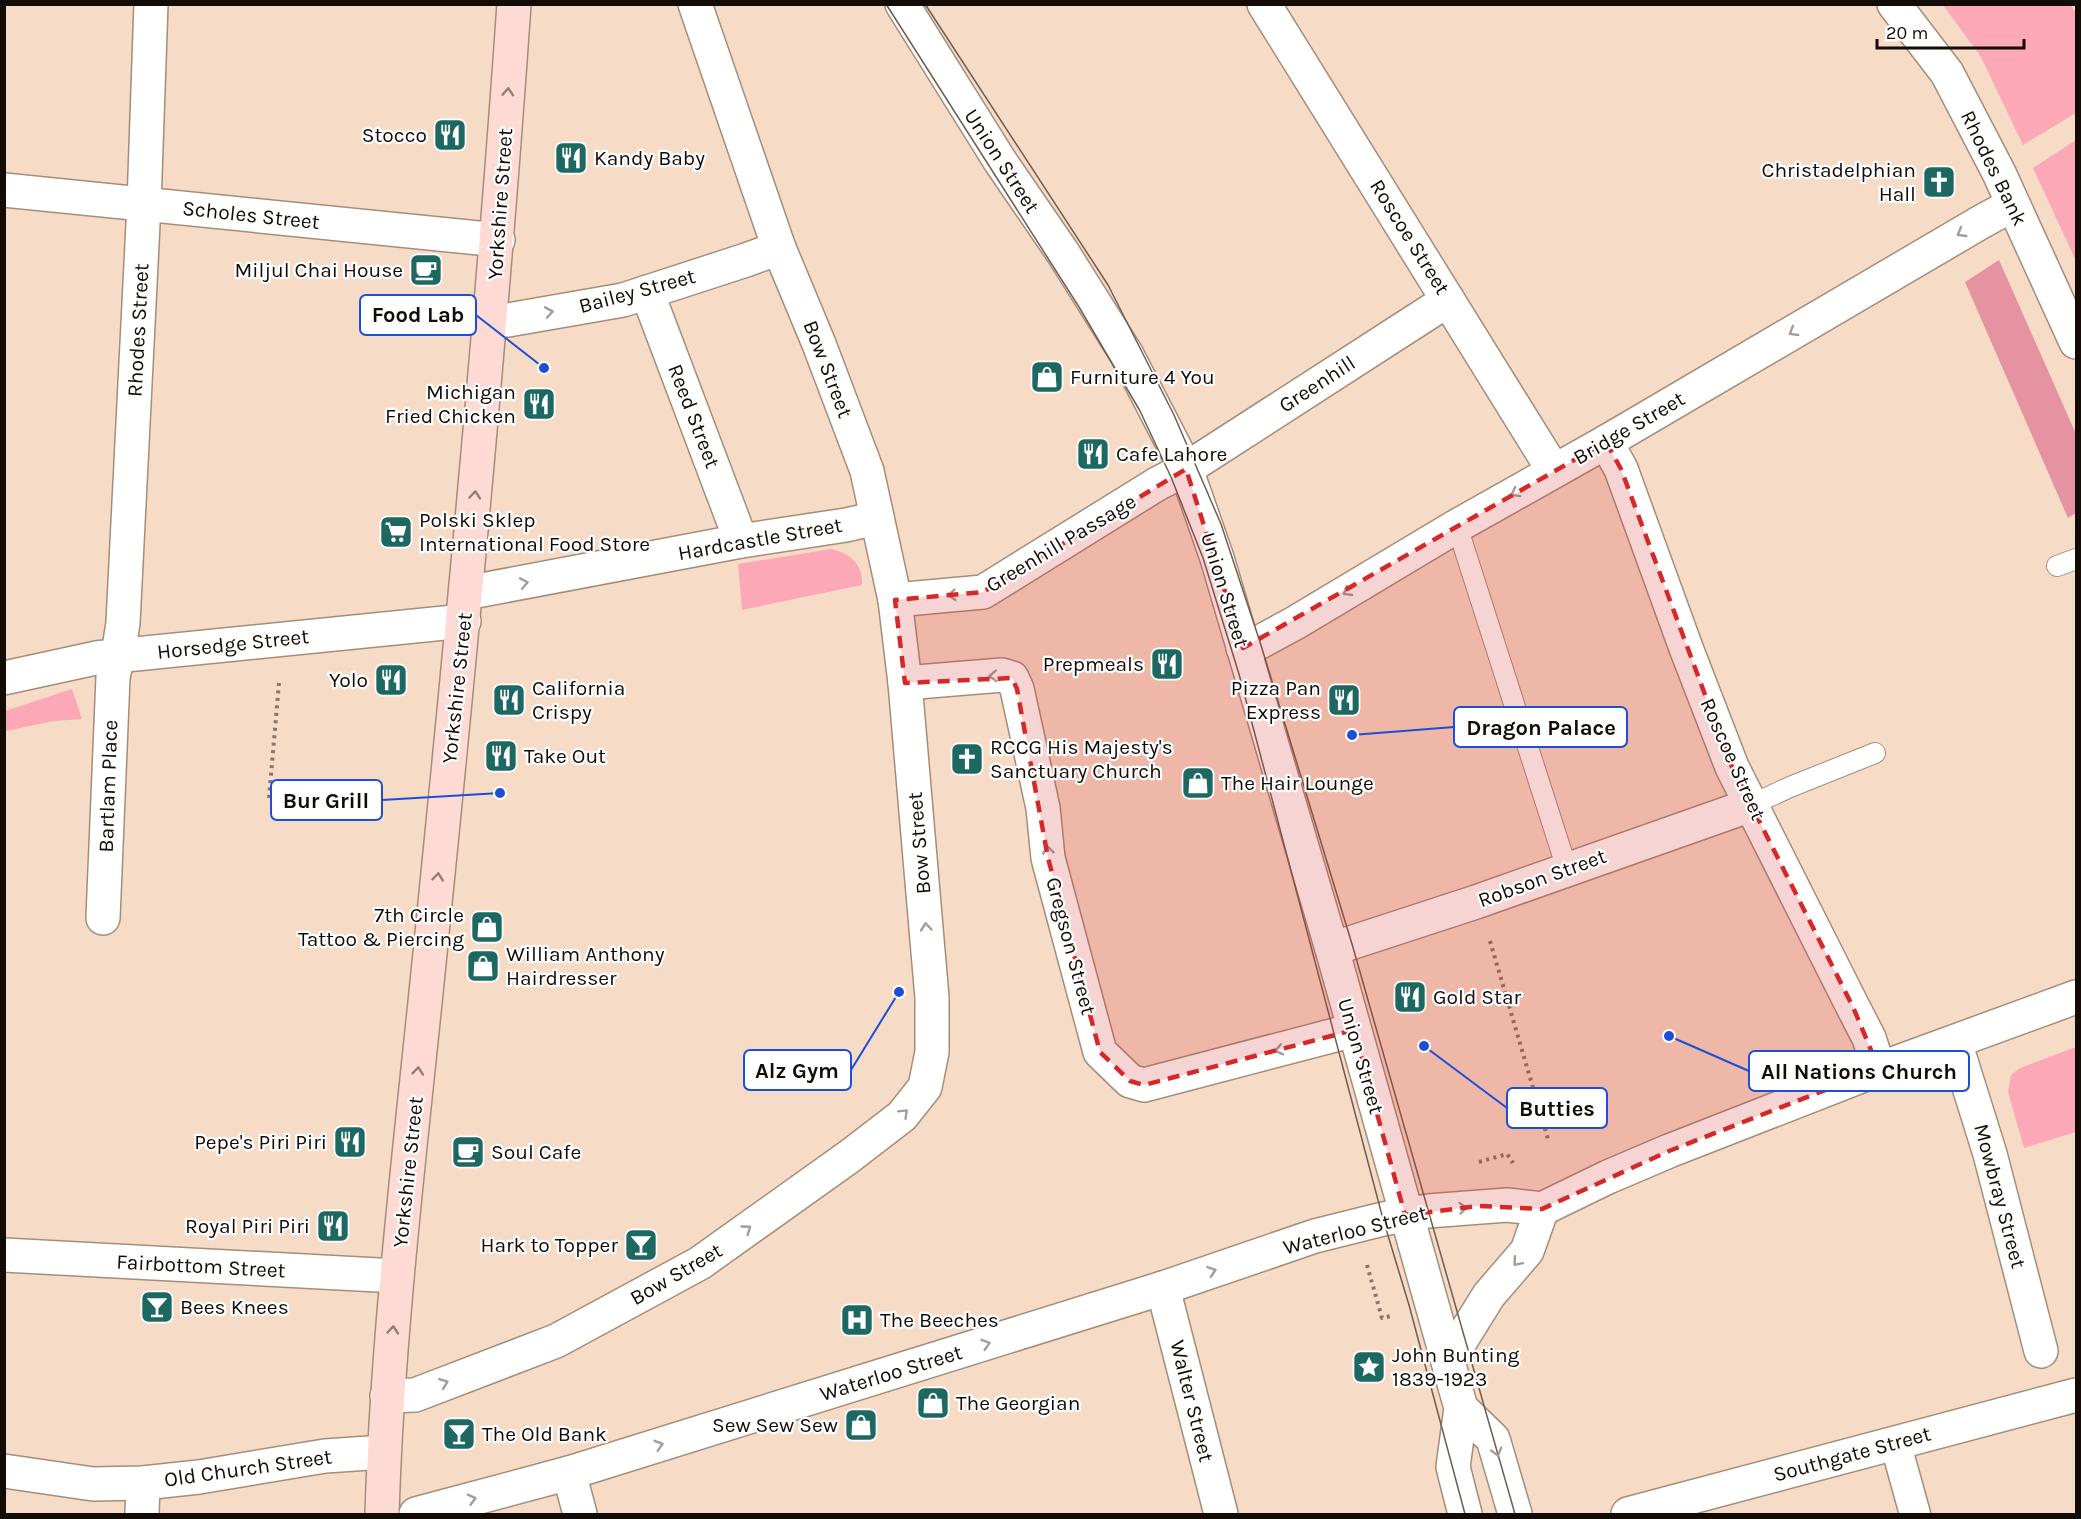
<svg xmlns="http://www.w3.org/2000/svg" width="2081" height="1519" font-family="Karla,sans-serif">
<rect width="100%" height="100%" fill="#f6dbc7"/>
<g fill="#fda8b7">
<path d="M1943,5H2071L2076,13V113L2023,145L1981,57Z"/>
<path d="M2076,140V261L2033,168Z"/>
<path d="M831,549C850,553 863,564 862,585L742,610L738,564Z"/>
<path d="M72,689L82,719L54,721L5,731V711Z"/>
<path d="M2076,1047V1132L2024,1148L2008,1092L2011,1075L2020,1068Z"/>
</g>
<path fill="#e592a1" d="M1999,260L2076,434V513L2068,518L1965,282Z"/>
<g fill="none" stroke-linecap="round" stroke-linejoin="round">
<defs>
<g id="service">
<path d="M1457,526L1567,869"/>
<path d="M2057,566L2076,559"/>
<path d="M1751,805L1790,787L1875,753"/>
</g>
<path id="pedestrian" d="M1895,1442L1915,1514"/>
<g id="minor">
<path d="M902,4L1000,161L1063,253L1127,355L1186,469L1217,558L1332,949L1461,1408L1453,1467L1465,1514"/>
<path d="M1264,4L1554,471"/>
<path d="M1894,4L1947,73L1999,173L2076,342"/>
<path d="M4,190L498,240"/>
<path d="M647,292L741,541"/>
<path d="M491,320H508L623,300L746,260L779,248"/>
<path d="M1606,442L1621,469L1686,648L1732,767L1853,1007L1869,1038L1879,1069"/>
<path d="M466,593L741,541L846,525L877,518"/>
<path d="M895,600L983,592L1157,484L1186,469L1448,300"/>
<path d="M1243,648L1260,642L1295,623L1457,526L1606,442L1981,222L2012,205"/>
<path d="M4,678L96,658L464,621"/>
<path d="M905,683L1002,675L1012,678L1017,689L1043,808L1048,858L1100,1052L1130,1081L1144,1085L1354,1030"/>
<path d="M103,918L113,677L118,655L123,623L144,204L151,4"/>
<path d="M1332,949L1476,902L1751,805"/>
<path d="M1955,1042L1990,1154L2041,1351"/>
<path d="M4,1255L397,1276"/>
<path d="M1163,1288L1221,1514"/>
<path d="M1448,1361L1489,1295L1527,1251L1542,1209"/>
<path d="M387,1396L415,1395L556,1341L700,1263L850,1156L902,1116L925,1087L932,1052V998L905,683L895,600L867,471L819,344L779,248L695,4"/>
<path d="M1461,1408L1493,1439L1515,1514"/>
<path d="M4,1471L93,1484L143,1483L199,1477L325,1456L384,1452"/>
<path d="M569,1473L580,1514"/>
<path d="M142,1514L143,1483"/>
<path d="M416,1514L569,1473L1163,1288L1315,1236L1383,1219L1428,1211L1507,1205L1542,1209L1608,1177L1669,1151L1879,1069L2076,997"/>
<path d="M1628,1514L2076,1395"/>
</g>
<path id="secondary" d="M382,1514C388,1317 414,1120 433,923C464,617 493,311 514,4"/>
</defs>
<use href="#service" stroke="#a58d7a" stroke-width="22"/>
<use href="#pedestrian" stroke="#a58d7a" stroke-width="33"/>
<use href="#minor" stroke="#a58d7a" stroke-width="36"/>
<use href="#secondary" stroke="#a58d7a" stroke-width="36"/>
<g stroke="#887669" stroke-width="4" stroke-dasharray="3 4.5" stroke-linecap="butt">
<path d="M269,798L279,683"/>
<path d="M1490,941L1548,1139"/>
<path d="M1479,1162L1507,1154L1513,1163"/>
<path d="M1367,1265L1382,1318L1391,1316"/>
</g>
<use href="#service" stroke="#fff" stroke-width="20"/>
<use href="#pedestrian" stroke="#fff" stroke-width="30"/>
<use href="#minor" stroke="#fff" stroke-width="33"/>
<use href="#secondary" stroke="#fddbd4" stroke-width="33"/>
<g stroke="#6e5e52" stroke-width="1.5">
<path d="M886,4L1079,307L1140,411L1171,477L1203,558L1239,674L1383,1219L1409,1305L1465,1514"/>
<path d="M925,4L1108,285L1174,415L1221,524L1260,642L1352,944L1515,1514"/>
</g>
</g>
<defs><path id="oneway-chevron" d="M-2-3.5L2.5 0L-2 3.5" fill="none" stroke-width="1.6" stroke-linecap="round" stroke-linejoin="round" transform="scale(1.5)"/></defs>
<g stroke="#947d77">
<use href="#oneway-chevron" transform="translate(508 92) rotate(-86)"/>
<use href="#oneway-chevron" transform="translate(475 495) rotate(-85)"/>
<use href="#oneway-chevron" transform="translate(438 877) rotate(-84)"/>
<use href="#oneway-chevron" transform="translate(418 1071) rotate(-84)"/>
<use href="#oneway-chevron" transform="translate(393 1330) rotate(-85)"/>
</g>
<g stroke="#a19d9b">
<use href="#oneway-chevron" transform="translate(1961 233) rotate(150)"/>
<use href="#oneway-chevron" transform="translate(549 312) rotate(-10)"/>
<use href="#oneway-chevron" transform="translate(1793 332) rotate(149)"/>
<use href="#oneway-chevron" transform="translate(1515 493) rotate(151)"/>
<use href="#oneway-chevron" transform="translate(524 583) rotate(-11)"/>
<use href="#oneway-chevron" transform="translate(1347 592) rotate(149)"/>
<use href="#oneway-chevron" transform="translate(952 595) rotate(175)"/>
<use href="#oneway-chevron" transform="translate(993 676) rotate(177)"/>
<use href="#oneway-chevron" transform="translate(1048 850) rotate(-97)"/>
<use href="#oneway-chevron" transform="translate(926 927) rotate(-95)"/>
<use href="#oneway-chevron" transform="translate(1279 1050) rotate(166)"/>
<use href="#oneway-chevron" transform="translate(904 1113) rotate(-45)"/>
<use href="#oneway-chevron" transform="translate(1463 1208) rotate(-6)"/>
<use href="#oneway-chevron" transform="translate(747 1229) rotate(-36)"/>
<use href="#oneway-chevron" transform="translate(1517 1262) rotate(131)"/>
<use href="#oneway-chevron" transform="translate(1212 1271) rotate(-19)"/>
<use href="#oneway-chevron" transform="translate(986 1344) rotate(-17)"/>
<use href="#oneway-chevron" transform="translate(444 1383) rotate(-21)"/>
<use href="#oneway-chevron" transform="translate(659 1445) rotate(-17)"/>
<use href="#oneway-chevron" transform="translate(1497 1452) rotate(74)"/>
<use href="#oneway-chevron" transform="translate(472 1499) rotate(-15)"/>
</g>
<path fill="#d62828" fill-opacity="0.2" stroke="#d62828" stroke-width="4.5" stroke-dasharray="12 8" stroke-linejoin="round" d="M1606,442L1621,469L1732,767L1853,1007L1879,1069L1669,1151L1542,1209L1479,1206L1405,1215L1354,1030L1144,1085L1130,1081L1100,1052L1048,858L1017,689L1012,678L905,683L895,600L983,592L1186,469L1243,648Z"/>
<defs>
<symbol id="restaurant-square" viewBox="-11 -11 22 22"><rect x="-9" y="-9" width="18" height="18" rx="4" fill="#1e6862" stroke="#fff"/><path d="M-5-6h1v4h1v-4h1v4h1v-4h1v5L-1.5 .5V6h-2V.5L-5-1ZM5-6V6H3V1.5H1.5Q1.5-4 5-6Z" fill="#fff"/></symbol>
<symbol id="church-square" viewBox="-11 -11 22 22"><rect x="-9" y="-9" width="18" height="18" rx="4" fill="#1e6862" stroke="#fff"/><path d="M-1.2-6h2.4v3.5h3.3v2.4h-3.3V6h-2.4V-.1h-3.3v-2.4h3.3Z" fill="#fff"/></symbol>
<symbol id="cafe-square" viewBox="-11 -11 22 22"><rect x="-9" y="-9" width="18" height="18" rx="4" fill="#1e6862" stroke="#fff"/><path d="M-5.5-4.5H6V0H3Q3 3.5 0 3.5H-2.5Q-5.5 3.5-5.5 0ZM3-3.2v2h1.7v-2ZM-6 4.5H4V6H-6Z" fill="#fff"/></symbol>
<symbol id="shop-square" viewBox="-11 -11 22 22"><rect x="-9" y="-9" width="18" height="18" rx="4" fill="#1e6862" stroke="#fff"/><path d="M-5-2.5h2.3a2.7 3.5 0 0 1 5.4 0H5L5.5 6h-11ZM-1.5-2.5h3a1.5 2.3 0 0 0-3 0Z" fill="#fff"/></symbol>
<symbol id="supermarket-square" viewBox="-11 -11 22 22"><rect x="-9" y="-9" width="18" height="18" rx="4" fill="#1e6862" stroke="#fff"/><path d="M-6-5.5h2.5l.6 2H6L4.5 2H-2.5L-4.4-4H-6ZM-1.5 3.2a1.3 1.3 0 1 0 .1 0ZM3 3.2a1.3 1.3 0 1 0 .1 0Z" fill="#fff"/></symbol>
<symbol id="bar-square" viewBox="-11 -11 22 22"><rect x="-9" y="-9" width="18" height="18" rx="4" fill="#1e6862" stroke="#fff"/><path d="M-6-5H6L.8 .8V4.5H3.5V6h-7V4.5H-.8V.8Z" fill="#fff"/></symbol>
<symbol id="hospital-square" viewBox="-11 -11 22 22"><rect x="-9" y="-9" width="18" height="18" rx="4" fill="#1e6862" stroke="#fff"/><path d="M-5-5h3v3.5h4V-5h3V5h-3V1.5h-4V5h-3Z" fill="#fff"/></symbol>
<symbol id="sight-square" viewBox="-11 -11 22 22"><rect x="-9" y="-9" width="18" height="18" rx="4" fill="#1e6862" stroke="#fff"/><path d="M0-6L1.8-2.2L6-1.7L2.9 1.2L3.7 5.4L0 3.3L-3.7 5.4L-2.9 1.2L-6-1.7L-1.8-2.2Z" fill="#fff"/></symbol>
</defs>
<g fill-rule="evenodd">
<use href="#restaurant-square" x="431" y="116" width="38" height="38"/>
<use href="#restaurant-square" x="552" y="139" width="38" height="38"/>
<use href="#church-square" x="1920" y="163" width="38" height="38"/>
<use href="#cafe-square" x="407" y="251" width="38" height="38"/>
<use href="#shop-square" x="1028" y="358" width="38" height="38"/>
<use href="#restaurant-square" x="520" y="385" width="38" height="38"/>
<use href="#restaurant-square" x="1074" y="435" width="38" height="38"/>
<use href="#supermarket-square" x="377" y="513" width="38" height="38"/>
<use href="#restaurant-square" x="1148" y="645" width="38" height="38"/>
<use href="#restaurant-square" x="372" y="661" width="38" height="38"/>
<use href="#restaurant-square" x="490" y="681" width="38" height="38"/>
<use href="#restaurant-square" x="1325" y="681" width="38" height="38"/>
<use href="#restaurant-square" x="482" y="737" width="38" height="38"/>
<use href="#church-square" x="948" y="740" width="38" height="38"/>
<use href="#shop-square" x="1179" y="764" width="38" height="38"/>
<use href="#shop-square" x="468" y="908" width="38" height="38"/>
<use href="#shop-square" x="464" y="947" width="38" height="38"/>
<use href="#restaurant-square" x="1391" y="978" width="38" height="38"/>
<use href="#restaurant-square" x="331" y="1123" width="38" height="38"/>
<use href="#cafe-square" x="449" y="1133" width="38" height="38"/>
<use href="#restaurant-square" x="314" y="1207" width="38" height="38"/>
<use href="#bar-square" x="622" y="1226" width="38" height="38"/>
<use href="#bar-square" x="138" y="1288" width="38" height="38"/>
<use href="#hospital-square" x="838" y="1301" width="38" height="38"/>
<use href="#sight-square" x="1350" y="1348" width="38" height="38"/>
<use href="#shop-square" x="914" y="1384" width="38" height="38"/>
<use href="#shop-square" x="842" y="1406" width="38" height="38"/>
<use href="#bar-square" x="440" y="1415" width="38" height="38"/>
</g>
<g text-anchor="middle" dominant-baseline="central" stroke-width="4.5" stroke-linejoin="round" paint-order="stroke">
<g font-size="21" fill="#130b05" stroke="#fff" text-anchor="start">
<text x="427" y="135" text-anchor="end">Stocco</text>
<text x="594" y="158">Kandy Baby</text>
<text x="1916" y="170" text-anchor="end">Christadelphian<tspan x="1916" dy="24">Hall</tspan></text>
<text x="403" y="270" text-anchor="end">Miljul Chai House</text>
<text x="1070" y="377">Furniture 4 You</text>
<text x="516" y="392" text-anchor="end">Michigan<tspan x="516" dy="24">Fried Chicken</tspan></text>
<text x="1116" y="454">Cafe Lahore</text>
<text x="419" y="520">Polski Sklep<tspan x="419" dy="24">International Food Store</tspan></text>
<text x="1144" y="664" text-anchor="end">Prepmeals</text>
<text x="368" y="680" text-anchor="end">Yolo</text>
<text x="532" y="688">California<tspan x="532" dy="24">Crispy</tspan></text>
<text x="1321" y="688" text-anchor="end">Pizza Pan<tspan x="1321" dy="24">Express</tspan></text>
<text x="990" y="747">RCCG His Majesty's<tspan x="990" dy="24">Sanctuary Church</tspan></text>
<text x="524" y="756">Take Out</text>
<text x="1221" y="783">The Hair Lounge</text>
<text x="464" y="915" text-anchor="end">7th Circle<tspan x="464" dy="24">Tattoo &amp; Piercing</tspan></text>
<text x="506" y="954">William Anthony<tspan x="506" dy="24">Hairdresser</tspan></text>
<text x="1433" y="997">Gold Star</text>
<text x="327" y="1142" text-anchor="end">Pepe's Piri Piri</text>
<text x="491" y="1152">Soul Cafe</text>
<text x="310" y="1226" text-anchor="end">Royal Piri Piri</text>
<text x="618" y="1245" text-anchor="end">Hark to Topper</text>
<text x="180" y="1307">Bees Knees</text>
<text x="880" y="1320">The Beeches</text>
<text x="1392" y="1355">John Bunting<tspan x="1392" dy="24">1839-1923</tspan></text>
<text x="956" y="1403">The Georgian</text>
<text x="838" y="1425" text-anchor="end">Sew Sew Sew</text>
<text x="482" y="1434">The Old Bank</text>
</g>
<g font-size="21" fill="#130b05" stroke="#fff">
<text transform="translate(1002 161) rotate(57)">Union Street</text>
<text transform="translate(1994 168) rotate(64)">Rhodes Bank</text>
<text transform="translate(500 204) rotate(-86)">Yorkshire Street</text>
<text transform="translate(251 215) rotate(6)">Scholes Street</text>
<text transform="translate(1410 237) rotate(58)">Roscoe Street</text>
<text transform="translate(637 291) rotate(-15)">Bailey Street</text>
<text transform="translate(138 330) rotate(-87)">Rhodes Street</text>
<text transform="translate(828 369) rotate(69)">Bow Street</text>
<text transform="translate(1317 384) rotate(-33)">Greenhill</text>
<text transform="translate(694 416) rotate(69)">Reed Street</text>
<text transform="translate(1629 428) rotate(-30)">Bridge Street</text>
<text transform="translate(760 539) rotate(-10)">Hardcastle Street</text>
<text transform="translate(1061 543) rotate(-31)">Greenhill Passage</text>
<text transform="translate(1225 590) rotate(73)">Union Street</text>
<text transform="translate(233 644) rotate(-6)">Horsedge Street</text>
<text transform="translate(457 688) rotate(-84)">Yorkshire Street</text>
<text transform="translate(1733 759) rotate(66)">Roscoe Street</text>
<text transform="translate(108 786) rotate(-88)">Bartlam Place</text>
<text transform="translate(919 843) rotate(-95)">Bow Street</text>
<text transform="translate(1542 878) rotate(-20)">Robson Street</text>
<text transform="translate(1071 946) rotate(75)">Gregson Street</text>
<text transform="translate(1361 1056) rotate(74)">Union Street</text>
<text transform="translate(408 1172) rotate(-84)">Yorkshire Street</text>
<text transform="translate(2000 1196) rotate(75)">Mowbray Street</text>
<text transform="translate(1355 1230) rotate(-14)">Waterloo Street</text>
<text transform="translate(201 1266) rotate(3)">Fairbottom Street</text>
<text transform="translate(676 1274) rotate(-30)">Bow Street</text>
<text transform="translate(891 1373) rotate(-17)">Waterloo Street</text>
<text transform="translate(1192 1401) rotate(76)">Walter Street</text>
<text transform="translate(1852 1454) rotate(-15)">Southgate Street</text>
<text transform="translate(248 1468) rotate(-8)">Old Church Street</text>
</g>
</g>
<path fill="none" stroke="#1d4ed8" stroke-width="2" d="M544 368L476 315M1352 735L1454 727M500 793L382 800M899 992L851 1070M1669 1036L1749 1071M1424 1046L1507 1108"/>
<g fill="#1d4ed8" stroke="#fff" stroke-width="2">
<circle cx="544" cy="368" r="6"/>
<circle cx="1352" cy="735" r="6"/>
<circle cx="500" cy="793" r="6"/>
<circle cx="899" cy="992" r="6"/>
<circle cx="1669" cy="1036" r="6"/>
<circle cx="1424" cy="1046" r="6"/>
</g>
<g fill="#fff" stroke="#1d4ed8" stroke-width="2">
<rect x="360" y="295" width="116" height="40" rx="6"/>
<rect x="1454" y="707" width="173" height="40" rx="6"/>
<rect x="271" y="780" width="111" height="40" rx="6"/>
<rect x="744" y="1050" width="107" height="40" rx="6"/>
<rect x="1749" y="1051" width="220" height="40" rx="6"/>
<rect x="1507" y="1088" width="100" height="40" rx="6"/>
</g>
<g font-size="22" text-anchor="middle" font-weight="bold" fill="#130b05">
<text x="418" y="322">Food Lab</text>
<text x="1541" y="735">Dragon Palace</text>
<text x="326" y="808">Bur Grill</text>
<text x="797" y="1078">Alz Gym</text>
<text x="1859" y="1079">All Nations Church</text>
<text x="1557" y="1116">Butties</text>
</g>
<rect width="2081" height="1519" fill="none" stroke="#130b05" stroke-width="12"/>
<path d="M1877 39v9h147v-9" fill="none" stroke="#130b05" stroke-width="3"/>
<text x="1886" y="39" font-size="18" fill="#130b05" stroke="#ffffff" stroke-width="4.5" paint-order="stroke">20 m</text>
</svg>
